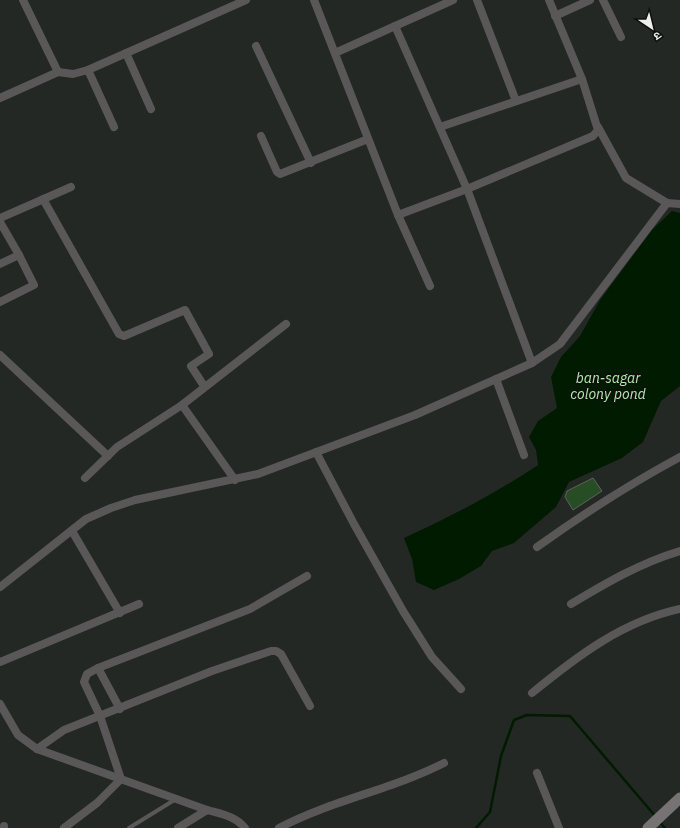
<svg xmlns="http://www.w3.org/2000/svg" width="680" height="828" font-family="'IBM Plex Sans','Noto Sans Devanagari',sans-serif">
<rect width="100%" height="100%" fill="#242824"/>
<path fill="#011b01" d="M672,211L680,213V386L661,401L643,442L622,458L569,482L556,507L514,543L492,551L481,566L459,579L434,590L416,582L412,559L404,538C450,517 496,493 538,465L536,450L529,437L538,421L557,408L551,377L561,357L580,336L600,300L652,230Z"/>
<g fill="none" stroke-linecap="round" stroke-linejoin="round">
<g stroke="#011b01" stroke-width="2.5">
<path d="M659,821L665,828"/>
<path d="M476,828L490,812L501,756L514,720L527,715L570,716L656,817"/>
</g>
</g>
<path fill="#274d24" stroke="#5e635e" d="M593,478L602,491L573,510L565,497L567,491Z"/>
<g fill="none" stroke-linecap="round" stroke-linejoin="round">
<path stroke="#5a5758" stroke-width="4" d="M129,828L176,799"/>
<g stroke="#5a5758" stroke-width="8">
<path d="M23,0L58,72"/>
<path d="M314,0L398,215L430,286"/>
<path d="M477,0L516,101"/>
<path d="M603,0L621,37"/>
<path d="M555,16L590,0"/>
<path d="M395,26L467,189L532,363"/>
<path d="M256,46L311,163"/>
<path d="M126,53L151,109"/>
<path d="M335,53L453,0"/>
<path d="M88,70L114,127"/>
<path d="M0,98L58,72L73,74L88,70L246,0"/>
<path d="M440,127L582,79"/>
<path d="M598,127L626,178L667,203"/>
<path d="M261,136L277,172L280,174L368,139"/>
<path d="M43,199L119,334L124,336L185,310L209,354L191,366L204,386"/>
<path d="M398,215L467,189L593,136L598,130L582,79L549,0"/>
<path d="M0,218L71,187"/>
<path d="M0,222L19,255L0,264"/>
<path d="M0,302L34,285L19,255"/>
<path d="M0,355L108,456"/>
<path d="M496,379L524,455"/>
<path d="M182,405L235,480"/>
<path d="M316,452L354,524L403,611L432,657L461,689"/>
<path d="M85,478L117,447L182,405L286,324"/>
<path d="M72,531L120,613"/>
<path d="M537,547C583,514 630,484 680,457"/>
<path d="M0,587L86,519L111,508L135,500L258,474L415,415L532,363L560,344L667,203L680,204"/>
<path d="M571,604C606,583 640,563 680,551"/>
<path d="M0,662L139,604"/>
<path d="M98,668L120,709"/>
<path d="M532,693C576,657 623,621 680,609"/>
<path d="M0,704L18,735L37,749L207,810C221,814 235,816 245,828"/>
<path d="M37,749L64,730L212,671L271,651H276L281,654L310,706"/>
<path d="M537,773L559,828"/>
<path d="M4,826V828"/>
<path d="M64,828L97,803L121,779L100,716L84,682L87,674L98,668L250,609L307,576"/>
<path d="M178,828L207,810"/>
<path d="M279,828C332,800 391,790 444,763"/>
</g>
<path stroke="#777273" stroke-width="11" d="M648,828L680,798"/>
</g>
<g text-anchor="middle" dominant-baseline="central" stroke-width="3" stroke-linejoin="round" paint-order="stroke">
<g font-size="14" font-style="italic" fill="#b0edaa" stroke="#0f100e">
<text x="608" y="378">ban-sagar<tspan x="608" dy="16">colony pond</tspan></text>
</g>
</g>
<g transform="translate(652 28) rotate(145)" stroke="#0f100e" stroke-width="3" paint-order="stroke">
<path d="M0-3L7 15L0 10L-7 15Z" fill="#edf0ed"/>
<text y="-6" font-size="11" font-weight="bold" text-anchor="middle" fill="#edf0ed">उ</text>
</g>
</svg>
